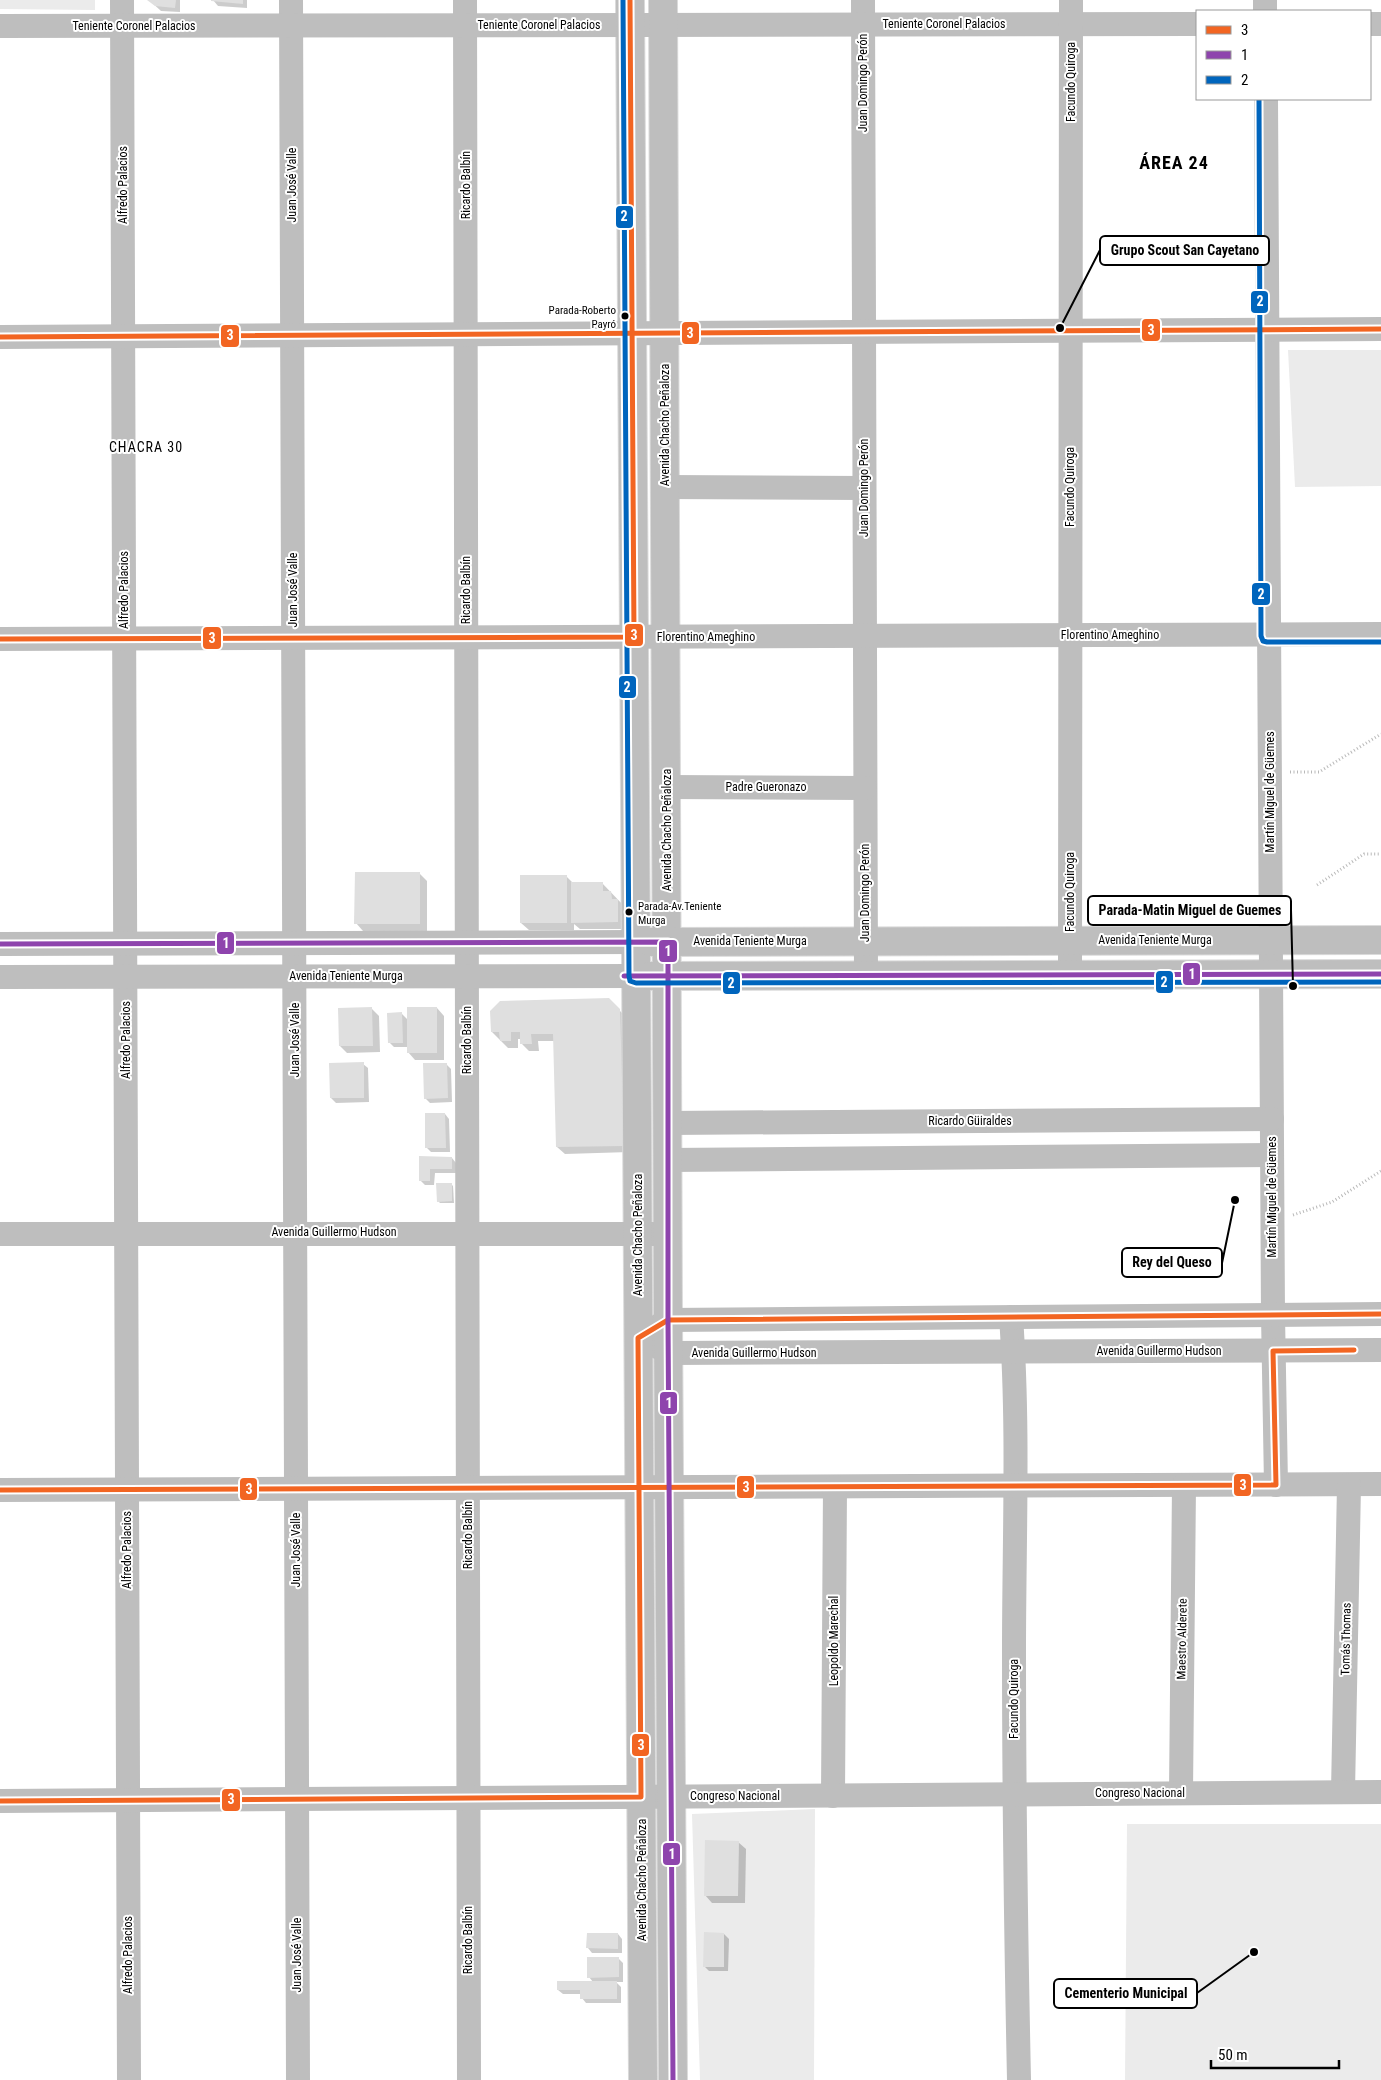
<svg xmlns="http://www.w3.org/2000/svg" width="1381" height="2080" font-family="'Roboto Condensed',sans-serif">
<rect width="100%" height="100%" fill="#fff"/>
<g fill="#ebebeb">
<path d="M0,0H95V10L0,9Z"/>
<path d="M1288,350H1381V486L1295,487Z"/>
<path d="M815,1809L814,2080H700L692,1814Z"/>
<path d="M1127,1824H1381V2080H1125Z"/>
</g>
<g fill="#0003">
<path d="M149,0H180V12L161,11Z"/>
<path d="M213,0H247V8L218,6Z"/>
<path d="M420,874L427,881V931H363L356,923Z"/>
<path d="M566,876L573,883H602L625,907V929H580L574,924V930H529L521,923Z"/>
<path d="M609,1000L627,1018L630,1152L565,1154L557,1147L554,1041H538L539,1051H529L522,1044V1039H518V1048H508L492,1032Z"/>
<path d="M371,1008L379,1016L380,1052L347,1053L340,1046Z"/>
<path d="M437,1008L444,1016V1060H415L408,1052V1047H394L389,1042L402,1014L408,1020Z"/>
<path d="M363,1064L368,1068L369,1102L336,1103L331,1098Z"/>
<path d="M446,1064L451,1069L452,1102L430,1103L425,1098Z"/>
<path d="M445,1114L449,1119L450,1152H431L427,1148Z"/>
<path d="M421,1157L452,1158L456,1163V1173H435L434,1185H425L420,1180Z"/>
<path d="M451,1184L453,1186L454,1203H440L438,1201Z"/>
<path d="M738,1842L746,1849L745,1903H712L705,1895Z"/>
<path d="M618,1934L622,1939V1953H592L588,1948Z"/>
<path d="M724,1934L729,1939L728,1971H709L704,1966Z"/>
<path d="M618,1958L623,1963V1982H616L621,1987V2003H586L582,1998V1994H563L558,1990L593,1982L589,1977Z"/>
</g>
<g fill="#dfdfdf">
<path d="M147,0H176L175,8L155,6Z"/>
<path d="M211,0H243V4L211,1Z"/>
<path d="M355,872H420V924H354Z"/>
<rect x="520" y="875" width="47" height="48"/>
<path d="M571,882H603V891H611L612,899H618V922L571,923Z"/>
<path d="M609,998L620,1009L624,1146L556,1147L553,1034H531L532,1044H520V1032H511V1041H500L499,1032H491L490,1011L500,1001Z"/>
<path d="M372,1007L373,1046H339L338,1008Z"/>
<rect x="407" y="1007" width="30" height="46"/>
<path d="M402,1012L403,1043H388L387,1013Z"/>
<path d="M364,1062V1098H330L329,1063Z"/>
<path d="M423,1063H447L448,1098L424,1099Z"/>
<path d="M425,1113H445L446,1148H425Z"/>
<path d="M419,1156L452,1157V1169H430V1181H419Z"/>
<path d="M436,1183H452V1201L437,1202Z"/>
<path d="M705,1840L739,1841L738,1896H704Z"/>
<path d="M704,1932L724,1933V1967H703Z"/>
<path d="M587,1933H618V1949L586,1948Z"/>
<path d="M587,1957H619V1977L587,1978Z"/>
<path d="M557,1981H617V1999H580V1990H557Z"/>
</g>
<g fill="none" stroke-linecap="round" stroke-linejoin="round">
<defs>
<g id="major">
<path d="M630,0L643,2080"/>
<path d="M663,0L668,1320L673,2080"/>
<path d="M650,942L1381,940"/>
<path d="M650,976L1381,974"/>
</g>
</defs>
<use href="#major" stroke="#dbdbdb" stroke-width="30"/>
<g stroke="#b9b9b9" stroke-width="3" stroke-dasharray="1 2.5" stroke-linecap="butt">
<path d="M1290,772H1319L1381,734"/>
<path d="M1317,885L1364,854H1381"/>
<path d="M1293,1215L1332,1202L1381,1171"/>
</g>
<g stroke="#bebebe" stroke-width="24">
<path d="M122,0L129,2080"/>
<path d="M291,0L298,2080"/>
<path d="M465,0L469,2080"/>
<path d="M863,0L866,975"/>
<path d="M1265,0V11"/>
<path d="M1370,24H1381"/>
<path d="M0,26L1197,24"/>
<path d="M1266,99L1273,1315L1276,1485"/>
<path d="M0,337L1381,329"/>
<path d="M665,487L864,488"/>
<path d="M0,639L1381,634"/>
<path d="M667,787L865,788"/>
<path d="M0,944L636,942"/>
<path d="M1070,975L1071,0"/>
<path d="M0,977L636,976"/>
<path d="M668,1123L1272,1119"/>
<path d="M668,1160L1272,1155"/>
<path d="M0,1234H668"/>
<path d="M1011,1317C1019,1427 1014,1540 1014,1651C1014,1794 1016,1937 1019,2080"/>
<path d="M638,1338L668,1320L1381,1314"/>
<path d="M651,1344L670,1353L1381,1350"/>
<path d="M0,1490L1381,1484"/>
<path d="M1343,1792L1349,1485"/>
<path d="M1181,1793L1184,1485"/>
<path d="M833,1796L835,1487"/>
<path d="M0,1801L1381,1792"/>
</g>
<use href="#major" stroke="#bebebe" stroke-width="28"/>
<defs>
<g id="bus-1">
<path d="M0,337L1381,329"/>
<path d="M0,639L634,637L630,0"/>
<path d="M0,1490L1276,1485L1273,1351L1354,1350"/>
<path d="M0,1801L641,1797L638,1338L668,1320L1381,1314"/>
</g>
<g id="bus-2">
<path d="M0,944L668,942V1320L673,2080"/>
<path d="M624,976L1381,974"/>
</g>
<g id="bus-3">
<path d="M623,0L629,976L630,981L636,983L1381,982"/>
<path d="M1259,99L1261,636L1263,641L1267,642H1381"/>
</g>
</defs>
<use href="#bus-1" stroke="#fff" stroke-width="9"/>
<use href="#bus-2" stroke="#fff" stroke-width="9"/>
<use href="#bus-3" stroke="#fff" stroke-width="9"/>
<use href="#bus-1" stroke="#f26522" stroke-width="5"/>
<use href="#bus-2" stroke="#8e44ad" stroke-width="5"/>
<use href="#bus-3" stroke="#0065bd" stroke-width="5"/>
</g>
<g fill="#000" stroke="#fff" stroke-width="2">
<circle cx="625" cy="316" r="4.5"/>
<circle cx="629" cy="912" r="4.5"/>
</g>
<g text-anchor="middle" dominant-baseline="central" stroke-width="4" stroke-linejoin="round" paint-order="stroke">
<g font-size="11" fill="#000" stroke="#fff" text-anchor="end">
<text x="616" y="310">Parada-Roberto<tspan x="616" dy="14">Payró</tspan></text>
<text x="638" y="906" text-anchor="start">Parada-Av.Teniente<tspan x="638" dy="14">Murga</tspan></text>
</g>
<g font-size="12" fill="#000" stroke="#fff">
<text x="944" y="24">Teniente Coronel Palacios</text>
<text x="539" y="25">Teniente Coronel Palacios</text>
<text x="134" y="26">Teniente Coronel Palacios</text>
<text transform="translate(1071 82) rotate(-90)">Facundo Quiroga</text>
<text transform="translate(863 83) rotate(-90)">Juan Domingo Perón</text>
<text transform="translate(123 185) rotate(-90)">Alfredo Palacios</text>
<text transform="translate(292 185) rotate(-90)">Juan José Valle</text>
<text transform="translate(466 185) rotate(-90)">Ricardo Balbín</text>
<text transform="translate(665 425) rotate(-90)">Avenida Chacho Peñaloza</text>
<text transform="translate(1070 487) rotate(-90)">Facundo Quiroga</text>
<text transform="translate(864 488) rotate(-90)">Juan Domingo Perón</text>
<text transform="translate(124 590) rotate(-90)">Alfredo Palacios</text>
<text transform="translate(293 590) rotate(-90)">Juan José Valle</text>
<text transform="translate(466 590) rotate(-90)">Ricardo Balbín</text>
<text x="1110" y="635">Florentino Ameghino</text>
<text x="706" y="637">Florentino Ameghino</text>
<text x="766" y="787">Padre Gueronazo</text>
<text transform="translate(1270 792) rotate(-90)">Martín Miguel de Güemes</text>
<text transform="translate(667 830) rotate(-90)">Avenida Chacho Peñaloza</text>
<text transform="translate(1070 892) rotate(-90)">Facundo Quiroga</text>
<text transform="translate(865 893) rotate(-90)">Juan Domingo Perón</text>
<text x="1155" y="940">Avenida Teniente Murga</text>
<text x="750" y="941">Avenida Teniente Murga</text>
<text x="346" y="976">Avenida Teniente Murga</text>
<text transform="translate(126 1040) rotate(-90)">Alfredo Palacios</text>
<text transform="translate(295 1040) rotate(-90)">Juan José Valle</text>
<text transform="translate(467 1040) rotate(-90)">Ricardo Balbín</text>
<text x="970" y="1121">Ricardo Güiraldes</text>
<text transform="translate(1272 1197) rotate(-90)">Martín Miguel de Güemes</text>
<text x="334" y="1232">Avenida Guillermo Hudson</text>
<text transform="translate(638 1235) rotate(-90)">Avenida Chacho Peñaloza</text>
<text x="1159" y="1351">Avenida Guillermo Hudson</text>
<text x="754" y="1353">Avenida Guillermo Hudson</text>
<text transform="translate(468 1535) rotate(-90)">Ricardo Balbín</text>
<text transform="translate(127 1550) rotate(-90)">Alfredo Palacios</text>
<text transform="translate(296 1550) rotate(-90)">Juan José Valle</text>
<text transform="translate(1182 1639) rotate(-89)">Maestro Alderete</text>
<text transform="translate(1346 1639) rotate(-89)">Tomás Thomas</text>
<text transform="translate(834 1641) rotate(-90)">Leopoldo Marechal</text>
<text transform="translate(1014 1699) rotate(-90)">Facundo Quiroga</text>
<text x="1140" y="1793">Congreso Nacional</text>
<text x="735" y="1796">Congreso Nacional</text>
<text transform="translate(642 1880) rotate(-90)">Avenida Chacho Peñaloza</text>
<text transform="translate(468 1940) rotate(-90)">Ricardo Balbín</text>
<text transform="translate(128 1955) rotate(-90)">Alfredo Palacios</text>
<text transform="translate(297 1955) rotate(-90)">Juan José Valle</text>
</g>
<g font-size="14" letter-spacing="1" fill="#000" stroke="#fff">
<text x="146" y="447">CHACRA 30</text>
</g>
<g font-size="18" font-weight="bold" letter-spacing="1" fill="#000" stroke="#fff">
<text x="1174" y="162">ÁREA 24</text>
</g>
</g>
<path fill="none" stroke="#000" stroke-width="2" d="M1060 328L1100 250M1293 986L1291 910M1235 1200L1222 1263M1254 1952L1197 1993"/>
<g fill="#000" stroke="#fff" stroke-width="2">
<circle cx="1060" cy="328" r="5"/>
<circle cx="1293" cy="986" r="5"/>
<circle cx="1235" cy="1200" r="5"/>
<circle cx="1254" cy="1952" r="5"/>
</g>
<g fill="#fff" stroke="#000" stroke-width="2">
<rect x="1100" y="236" width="169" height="29" rx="5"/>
<rect x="1088" y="896" width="203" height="29" rx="5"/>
<rect x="1122" y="1248" width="100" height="29" rx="5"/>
<rect x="1054" y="1979" width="143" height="29" rx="5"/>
</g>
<g font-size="14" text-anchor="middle" font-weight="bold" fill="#000">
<text x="1185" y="255">Grupo Scout San Cayetano</text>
<text x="1190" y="915">Parada-Matin Miguel de Guemes</text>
<text x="1172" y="1267">Rey del Queso</text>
<text x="1126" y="1998">Cementerio Municipal</text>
</g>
<g stroke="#fff" stroke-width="2">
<rect x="615" y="205" width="19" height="24" rx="5" fill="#0065bd"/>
<rect x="1250" y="290" width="19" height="24" rx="5" fill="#0065bd"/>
<rect x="1141" y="318" width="20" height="24" rx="5" fill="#f26522"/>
<rect x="681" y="321" width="19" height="24" rx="5" fill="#f26522"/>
<rect x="220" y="324" width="20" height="24" rx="5" fill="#f26522"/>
<rect x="1251" y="582" width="20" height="24" rx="5" fill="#0065bd"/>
<rect x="624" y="623" width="20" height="24" rx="5" fill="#f26522"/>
<rect x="202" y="626" width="20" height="24" rx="5" fill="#f26522"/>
<rect x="618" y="675" width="19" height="24" rx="5" fill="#0065bd"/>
<rect x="216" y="931" width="19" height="24" rx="5" fill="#8e44ad"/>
<rect x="658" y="939" width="20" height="24" rx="5" fill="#8e44ad"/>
<rect x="1182" y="962" width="19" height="24" rx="5" fill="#8e44ad"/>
<rect x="1155" y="970" width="19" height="24" rx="5" fill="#0065bd"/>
<rect x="722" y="971" width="19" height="24" rx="5" fill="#0065bd"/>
<rect x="659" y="1391" width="19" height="24" rx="5" fill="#8e44ad"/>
<rect x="1233" y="1473" width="19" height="24" rx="5" fill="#f26522"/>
<rect x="736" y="1475" width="19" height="24" rx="5" fill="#f26522"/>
<rect x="239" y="1477" width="19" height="24" rx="5" fill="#f26522"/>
<rect x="631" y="1733" width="19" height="24" rx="5" fill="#f26522"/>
<rect x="221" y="1788" width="20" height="24" rx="5" fill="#f26522"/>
<rect x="662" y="1842" width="19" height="24" rx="5" fill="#8e44ad"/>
</g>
<g font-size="14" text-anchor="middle" font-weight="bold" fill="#fff">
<text x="624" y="221">2</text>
<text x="1260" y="306">2</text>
<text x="1151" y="335">3</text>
<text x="690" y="338">3</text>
<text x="230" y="340">3</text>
<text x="1261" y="599">2</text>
<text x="634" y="640">3</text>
<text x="212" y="643">3</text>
<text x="627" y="692">2</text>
<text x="226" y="948">1</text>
<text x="668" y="956">1</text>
<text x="1192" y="979">1</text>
<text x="1164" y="987">2</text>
<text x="731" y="988">2</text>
<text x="669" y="1408">1</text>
<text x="1243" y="1490">3</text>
<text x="746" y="1492">3</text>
<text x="249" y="1494">3</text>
<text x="641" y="1750">3</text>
<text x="231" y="1804">3</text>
<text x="672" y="1859">1</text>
</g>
<rect x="1196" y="10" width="175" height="90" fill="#ffffff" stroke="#999999"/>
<rect x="1206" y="26" width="25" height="8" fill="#f26522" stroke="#999999"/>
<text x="1241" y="35" font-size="15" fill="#000000">3</text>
<rect x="1206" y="51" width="25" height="8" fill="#8e44ad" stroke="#999999"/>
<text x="1241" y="60" font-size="15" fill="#000000">1</text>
<rect x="1206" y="76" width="25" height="8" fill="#0065bd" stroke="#999999"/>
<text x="1241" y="85" font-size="15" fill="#000000">2</text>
<path d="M1211 2060v8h128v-8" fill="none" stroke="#000000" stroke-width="2.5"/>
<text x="1218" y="2060" font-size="15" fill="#000000" stroke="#ffffff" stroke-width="4" paint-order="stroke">50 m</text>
</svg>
